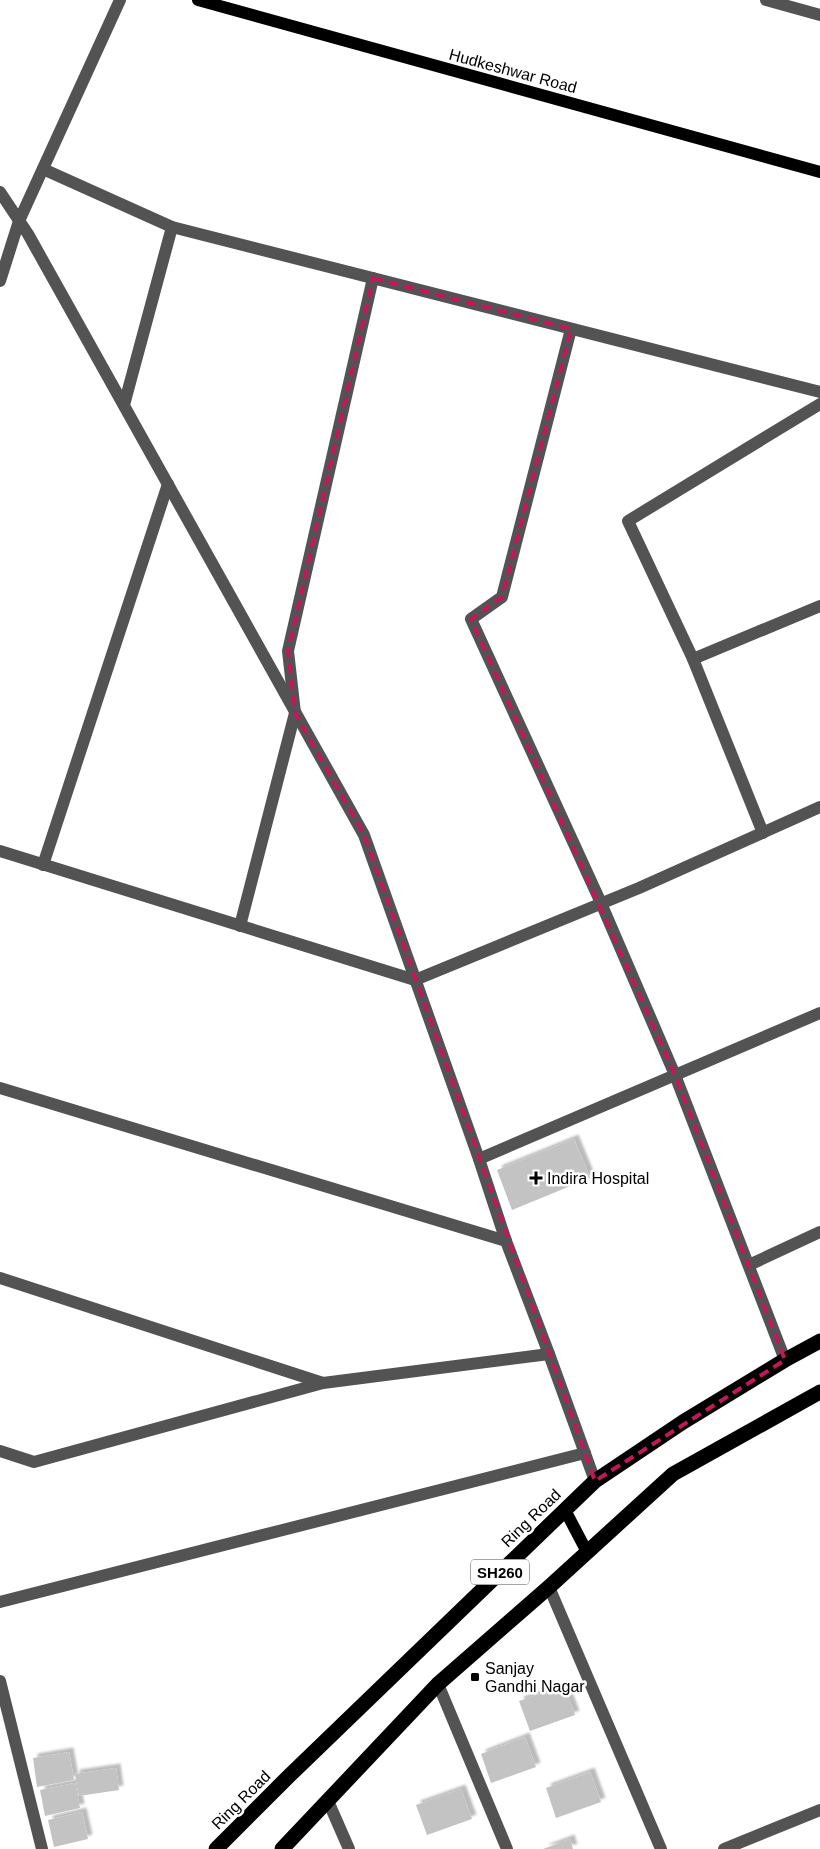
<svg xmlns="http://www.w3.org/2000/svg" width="820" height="1849" font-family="Arial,sans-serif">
<defs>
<filter id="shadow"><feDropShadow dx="4.5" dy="-4.5" stdDeviation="1" flood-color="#0004"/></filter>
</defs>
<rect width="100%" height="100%" fill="#fff"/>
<g fill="#c3c3c3" filter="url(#shadow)">
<path d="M574,1139L590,1178L512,1210L497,1170Z"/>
<path d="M564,1686L575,1715L530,1731L519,1701Z"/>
<path d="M525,1737L536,1767L491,1783L481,1754Z"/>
<path d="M69,1752L74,1780L37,1787L33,1758Z"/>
<path d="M116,1768L119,1790L79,1796L75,1774Z"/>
<path d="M590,1772L601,1802L556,1818L546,1788Z"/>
<path d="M75,1783L80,1808L45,1816L40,1790Z"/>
<path d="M461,1789L472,1819L427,1835L416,1805Z"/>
<path d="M82,1812L88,1839L54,1847L48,1820Z"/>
<path d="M570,1839L573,1849H543Z"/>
</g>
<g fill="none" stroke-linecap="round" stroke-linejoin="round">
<g stroke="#535353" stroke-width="12">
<path d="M766,0L820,15"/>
<path d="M43,169L172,227L820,392"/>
<path d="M0,192L28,234L364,835L479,1159L506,1241L549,1354L595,1481"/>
<path d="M0,281L19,221L120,0"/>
<path d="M571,329L502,597L471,619L601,903L675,1075L785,1360"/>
<path d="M124,405L172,227"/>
<path d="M693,659L820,606"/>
<path d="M763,833L693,659L628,521L820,404"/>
<path d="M0,851L415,980L639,888L820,807"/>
<path d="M43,865L168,484"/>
<path d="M240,926L295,713L288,651L373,278"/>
<path d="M0,1088L506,1241"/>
<path d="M479,1159L820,1013"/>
<path d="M749,1265L820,1232"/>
<path d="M0,1278L323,1383L549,1354"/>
<path d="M0,1451L34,1462L323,1383"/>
<path d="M549,1587L661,1849"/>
<path d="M0,1602L585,1453"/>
<path d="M0,1681L42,1849"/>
<path d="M438,1684L507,1849"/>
<path d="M328,1801L349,1849"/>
<path d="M724,1849L820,1810"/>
</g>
<g stroke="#000" stroke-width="12">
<path d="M198,0L820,172"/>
<path d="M565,1510L587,1552"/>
</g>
<g stroke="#000" stroke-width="15">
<path d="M216,1849L290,1775L595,1481L683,1422L785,1360L820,1341"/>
<path d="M282,1849L438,1684L549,1587L673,1474L820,1392"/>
</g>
</g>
<path fill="none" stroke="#c2185b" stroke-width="4" stroke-dasharray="10 6" stroke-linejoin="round" d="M373,278L571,329L502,597L471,619L675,1075L785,1360L595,1481L364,835L295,713L288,651Z"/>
<g fill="#000" stroke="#fff" stroke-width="2">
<path d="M533.5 1170.5h5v5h5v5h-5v5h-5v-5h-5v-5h5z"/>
<rect x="470" y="1672" width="10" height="10" rx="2.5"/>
</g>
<g text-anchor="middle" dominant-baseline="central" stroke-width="5" stroke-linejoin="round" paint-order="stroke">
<rect fill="#fff" stroke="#4c4c4c" stroke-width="1" x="471" y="1559.5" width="58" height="25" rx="4"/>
<g font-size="15" font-weight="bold" fill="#000">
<text x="500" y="1572">SH260</text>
</g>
<g font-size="16" fill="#000" stroke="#fff">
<text transform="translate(513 71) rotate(15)">Hudkeshwar Road</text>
<text transform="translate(531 1518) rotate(-44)">Ring Road</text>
<text transform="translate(241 1800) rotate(-45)">Ring Road</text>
</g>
<g font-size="16" fill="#000" stroke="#fff" text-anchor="start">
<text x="547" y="1178">Indira Hospital</text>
<text x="485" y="1668">Sanjay<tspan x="485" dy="18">Gandhi Nagar</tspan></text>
</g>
</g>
</svg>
